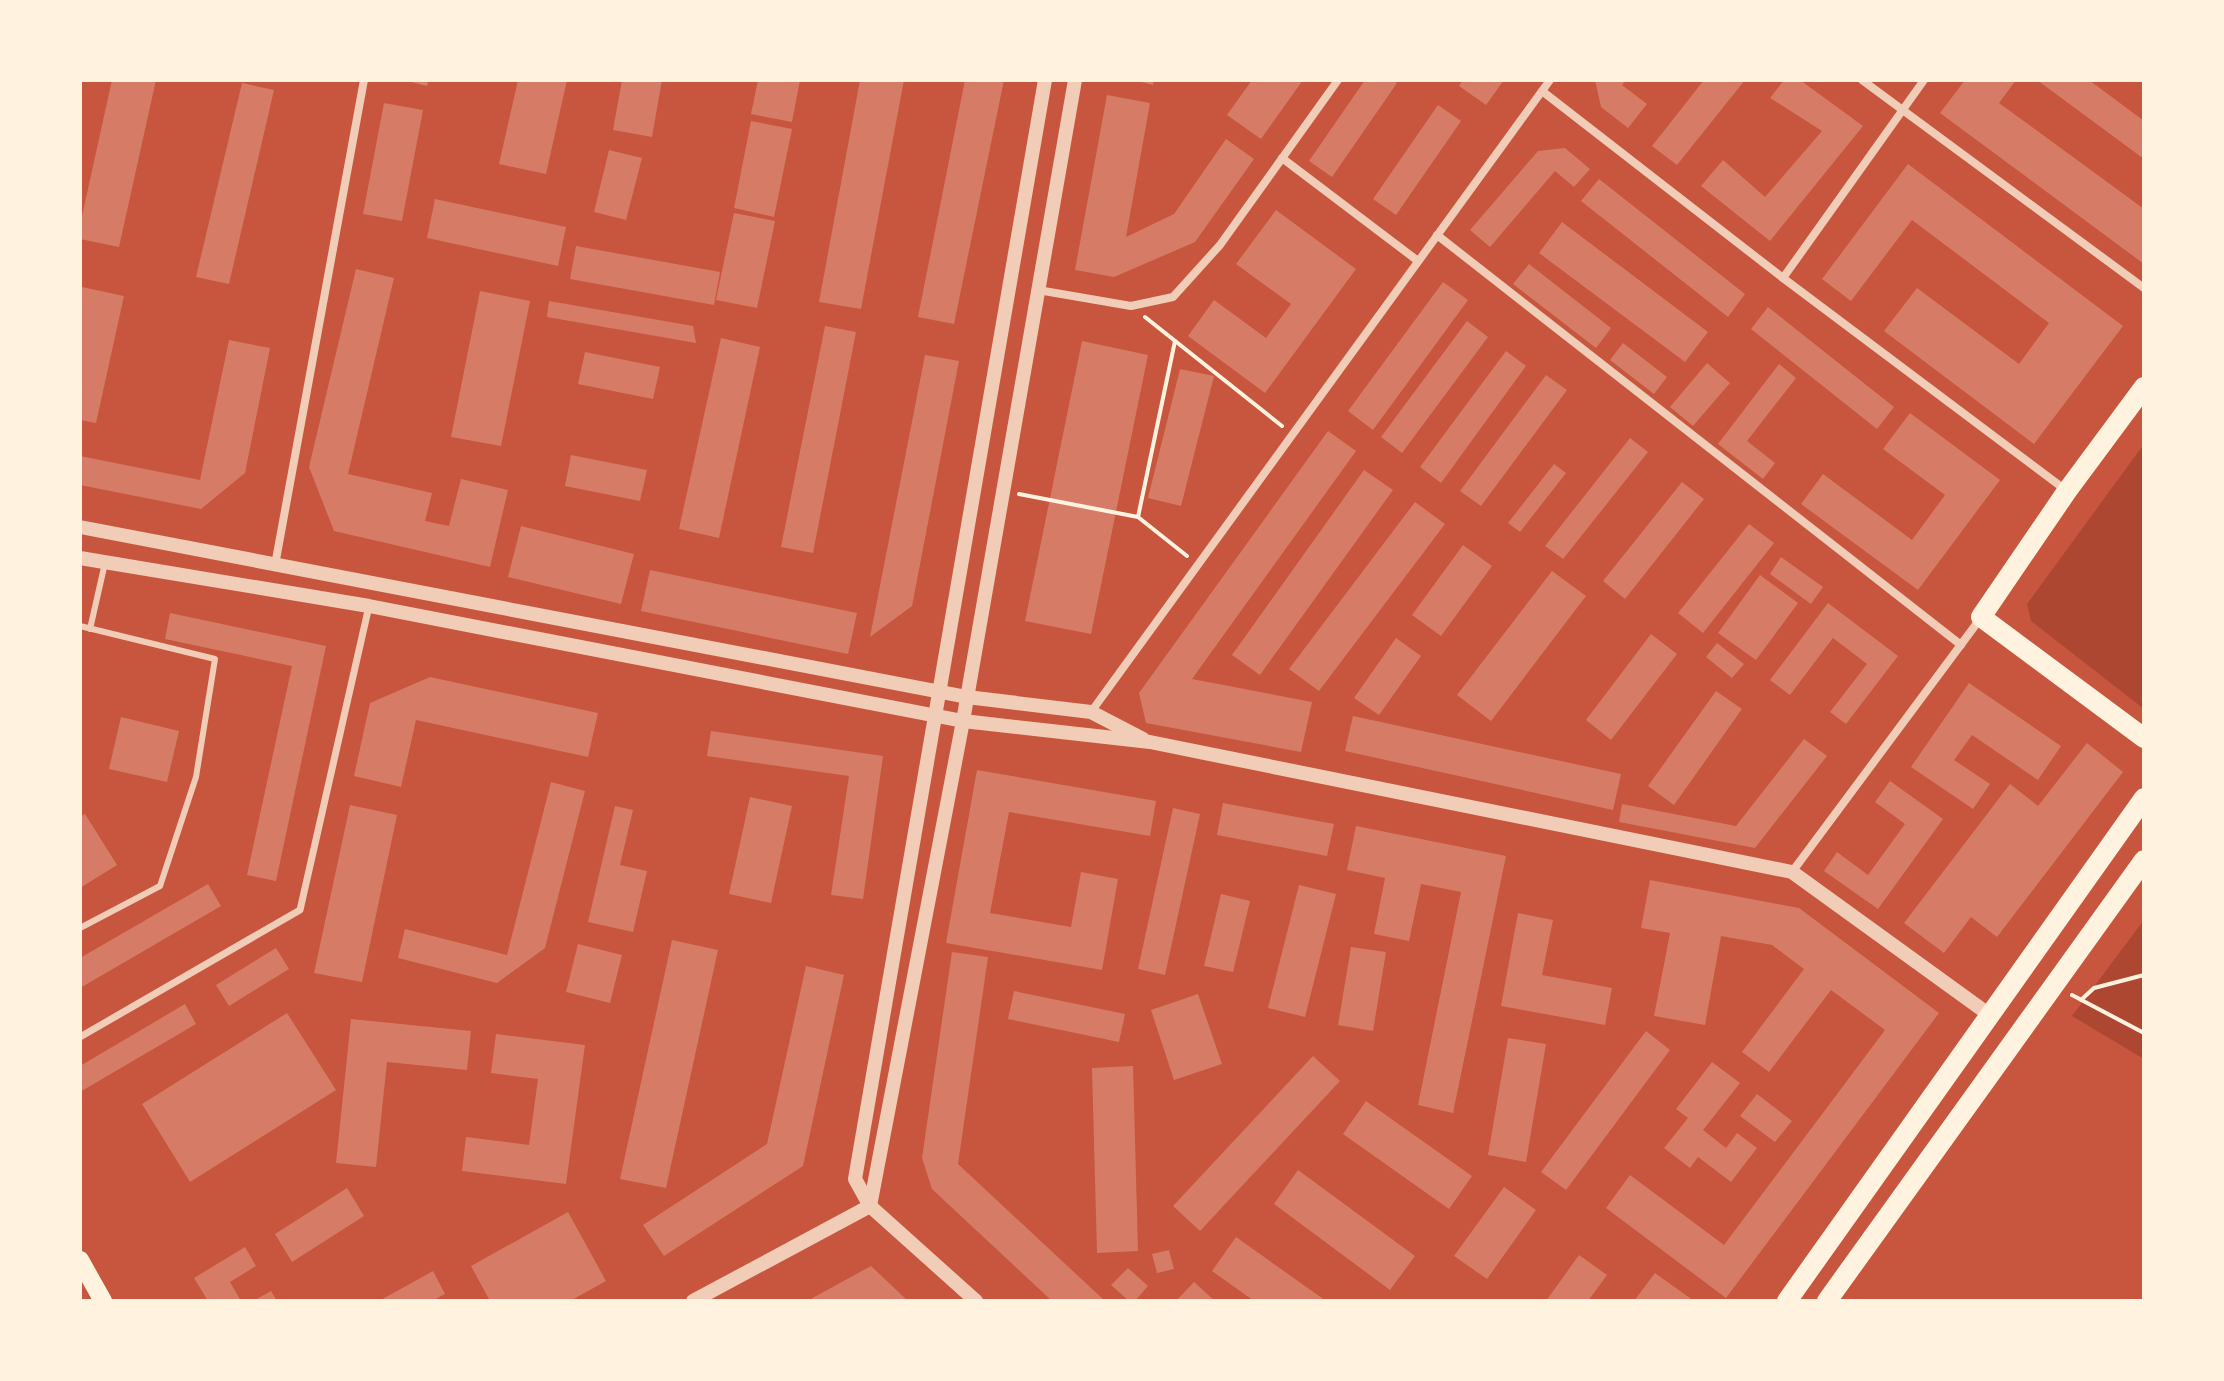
<svg xmlns="http://www.w3.org/2000/svg" width="2224" height="1381" font-family="Arial,sans-serif">
<rect width="100%" height="100%" fill="#c8553d"/>
<g fill="#ae4732">
<path d="M2144,444V709L2031,621L2027,604Z"/>
<path d="M2144,920V1059L2072,1016Z"/>
</g>
<g fill="#d67c66">
<path d="M112,80H156L119,247L80,239V225Z"/>
<path d="M403,80H429L427,86Z"/>
<path d="M518,80H567L546,174L499,164Z"/>
<path d="M622,80H662L652,137L613,130Z"/>
<path d="M758,80H800L792,122L751,114Z"/>
<path d="M860,80H904L861,309L819,302Z"/>
<path d="M965,80H1004L954,324L918,317Z"/>
<path d="M1134,80H1154L1153,85Z"/>
<path d="M1252,80H1303L1261,139L1227,115Z"/>
<path d="M1365,80H1392L1397,83L1332,177L1309,161Z"/>
<path d="M1463,80H1504L1486,105L1459,86Z"/>
<path d="M1595,80H1626L1622,85L1647,104L1628,128L1601,107Z"/>
<path d="M1704,80H1745L1677,165L1652,146Z"/>
<path d="M1784,80H1800L1863,126L1770,241L1701,186L1723,160L1765,197L1822,131L1770,98Z"/>
<path d="M1965,80H2016L1999,103L2144,209V264L1940,113Z"/>
<path d="M2037,80H2089L2144,121V159Z"/>
<path d="M242,83L274,90L229,284L196,277Z"/>
<path d="M1107,95L1150,103L1126,237L1174,214L1226,139L1254,159L1195,242L1114,277L1075,270Z"/>
<path d="M384,103L423,110L402,221L363,214Z"/>
<path d="M1438,105L1461,121L1396,215L1373,199Z"/>
<path d="M751,121L792,129L774,217L734,208Z"/>
<path d="M1565,148L1590,169L1574,187L1555,171L1490,247L1470,230L1538,151Z"/>
<path d="M609,150L642,158L626,220L594,212Z"/>
<path d="M1908,164L2123,326L2034,444L1884,331L1917,288L2019,364L2049,323L1912,220L1851,301L1822,279Z"/>
<path d="M1599,179L1745,294L1728,317L1581,201Z"/>
<path d="M435,199L566,227L558,266L427,238Z"/>
<path d="M1276,210L1356,269L1265,393L1188,336L1214,300L1266,338L1291,304L1236,264Z"/>
<path d="M734,213L775,221L757,308L716,300Z"/>
<path d="M1562,222L1708,332L1685,362L1539,253Z"/>
<path d="M576,246L720,272L714,305L570,279Z"/>
<path d="M1529,264L1611,328L1596,348L1513,284Z"/>
<path d="M356,269L394,278L348,474L432,493L425,521L449,526L461,479L508,490L490,567L334,531L309,467Z"/>
<path d="M1443,282L1468,300L1373,430L1348,411Z"/>
<path d="M82,287L124,296L96,423L80,420Z"/>
<path d="M480,291L530,301L501,446L451,437Z"/>
<path d="M549,301L693,326L696,343L547,317Z"/>
<path d="M1768,307L1894,407L1877,429L1751,329Z"/>
<path d="M1467,321L1488,337L1402,453L1381,437Z"/>
<path d="M825,326L856,332L813,553L781,547Z"/>
<path d="M721,338L760,347L719,538L679,529Z"/>
<path d="M229,340L270,348L245,473L201,509L80,485V456L200,480Z"/>
<path d="M1082,341L1148,355L1091,634L1025,621Z"/>
<path d="M1623,343L1667,377L1654,394L1610,360Z"/>
<path d="M1506,351L1526,366L1441,483L1420,467Z"/>
<path d="M585,352L660,367L653,399L578,384Z"/>
<path d="M925,355L959,361L912,606L870,637Z"/>
<path d="M1707,363L1730,383L1693,426L1670,407Z"/>
<path d="M1779,364L1796,378L1747,441L1775,463L1763,479L1718,444Z"/>
<path d="M1180,369L1214,376L1181,506L1148,498Z"/>
<path d="M1546,375L1567,390L1481,506L1460,491Z"/>
<path d="M1910,413L2000,480L1918,590L1801,504L1823,474L1912,540L1945,495L1883,449Z"/>
<path d="M1328,431L1356,451L1192,679L1312,702L1301,752L1146,723L1139,693Z"/>
<path d="M1630,438L1648,452L1563,559L1545,546Z"/>
<path d="M571,455L647,470L640,501L565,486Z"/>
<path d="M1554,464L1566,473L1520,532L1508,523Z"/>
<path d="M1364,470L1393,490L1260,675L1232,655Z"/>
<path d="M1682,482L1704,499L1625,599L1603,581Z"/>
<path d="M1415,502L1445,524L1319,691L1289,669Z"/>
<path d="M1749,524L1774,543L1703,633L1678,613Z"/>
<path d="M521,526L634,554L621,604L508,577Z"/>
<path d="M1463,545L1492,566L1441,636L1412,615Z"/>
<path d="M1781,557L1823,587L1811,604L1770,574Z"/>
<path d="M650,570L857,613L848,654L641,611Z"/>
<path d="M1552,571L1586,596L1491,721L1457,695Z"/>
<path d="M1760,575L1798,603L1756,660L1718,633Z"/>
<path d="M1828,603L1898,656L1846,724L1830,712L1867,664L1833,638L1790,695L1770,680Z"/>
<path d="M170,613L326,646L276,881L247,875L292,666L165,639Z"/>
<path d="M1651,634L1677,654L1611,740L1586,720Z"/>
<path d="M1396,638L1421,656L1379,715L1354,698Z"/>
<path d="M1717,643L1744,664L1732,678L1706,657Z"/>
<path d="M430,677L598,713L588,757L416,720L401,787L354,776L370,703Z"/>
<path d="M1969,683L2061,746L2038,780L1972,735L1954,760L1990,784L1973,809L1911,767Z"/>
<path d="M1716,691L1742,709L1674,805L1648,786Z"/>
<path d="M1353,716L1621,774L1613,810L1345,751Z"/>
<path d="M121,717L179,731L167,782L109,769Z"/>
<path d="M711,731L883,756L863,899L831,895L849,776L707,756Z"/>
<path d="M1804,739L1827,756L1755,848L1619,822L1622,804L1736,826Z"/>
<path d="M2087,743L2123,772L1997,937L1971,917L1944,953L1904,923L2010,784L2038,806Z"/>
<path d="M977,770L1156,801L1150,836L1009,812L990,913L1071,927L1081,872L1118,879L1102,970L946,943Z"/>
<path d="M1890,781L1943,819L1878,909L1824,871L1837,852L1868,875L1905,824L1875,802Z"/>
<path d="M551,782L585,791L545,948L497,983L398,958L405,929L507,955Z"/>
<path d="M750,797L792,806L771,903L729,894Z"/>
<path d="M1223,803L1334,824L1327,856L1217,835Z"/>
<path d="M350,805L397,815L362,982L314,973Z"/>
<path d="M615,806L633,810L620,865L647,871L633,932L588,922Z"/>
<path d="M1173,808L1200,814L1165,975L1138,969Z"/>
<path d="M85,814L117,865L80,888V817Z"/>
<path d="M1356,826L1506,856L1453,1113L1418,1105L1461,892L1421,884L1409,941L1374,934L1385,878L1347,870Z"/>
<path d="M1650,880L1799,908L1939,1013L1726,1298L1606,1208L1630,1175L1724,1245L1885,1030L1831,990L1769,1072L1742,1052L1804,969L1772,945L1721,936L1705,1025L1654,1016L1670,933L1641,928Z"/>
<path d="M208,884L221,906L80,988V958Z"/>
<path d="M1299,885L1336,894L1305,1017L1268,1008Z"/>
<path d="M1221,894L1250,901L1233,972L1204,966Z"/>
<path d="M1518,913L1553,920L1542,975L1612,988L1605,1025L1501,1006Z"/>
<path d="M672,940L718,950L666,1188L620,1179Z"/>
<path d="M578,944L622,955L610,1003L566,992Z"/>
<path d="M1351,947L1386,952L1373,1031L1338,1025Z"/>
<path d="M276,948L289,969L229,1006L216,985Z"/>
<path d="M952,952L988,957L958,1164L1105,1301H1052L932,1189L922,1158Z"/>
<path d="M806,966L844,975L803,1166L664,1256L643,1225L767,1144Z"/>
<path d="M1014,991L1125,1014L1119,1042L1008,1019Z"/>
<path d="M1198,994L1222,1064L1174,1080L1151,1010Z"/>
<path d="M185,1004L196,1024L80,1092V1066Z"/>
<path d="M287,1013L336,1090L190,1182L142,1104Z"/>
<path d="M351,1019L471,1031L467,1070L387,1062L376,1167L336,1163Z"/>
<path d="M1646,1031L1670,1050L1566,1190L1541,1172Z"/>
<path d="M496,1034L585,1045L566,1184L462,1171L466,1137L529,1145L538,1079L491,1073Z"/>
<path d="M1508,1038L1546,1044L1526,1162L1488,1155Z"/>
<path d="M1313,1056L1340,1081L1200,1231L1173,1206Z"/>
<path d="M1712,1062L1740,1083L1703,1130L1726,1148L1737,1133L1757,1148L1731,1182L1698,1157L1690,1168L1664,1148L1688,1118L1676,1109Z"/>
<path d="M1133,1066L1138,1251L1097,1253L1092,1068Z"/>
<path d="M1757,1094L1792,1121L1775,1142L1740,1116Z"/>
<path d="M1366,1101L1472,1176L1449,1209L1343,1134Z"/>
<path d="M1298,1170L1415,1256L1390,1290L1274,1204Z"/>
<path d="M1504,1187L1536,1210L1487,1279L1454,1256Z"/>
<path d="M347,1188L364,1216L292,1262L275,1234Z"/>
<path d="M568,1212L606,1281L570,1301H490L471,1266Z"/>
<path d="M1236,1237L1326,1301H1254L1212,1271Z"/>
<path d="M245,1247L256,1266L230,1282L241,1301H208L194,1278Z"/>
<path d="M1169,1250L1174,1269L1157,1273L1152,1254Z"/>
<path d="M1579,1255L1607,1275L1588,1301H1546Z"/>
<path d="M871,1266L908,1301H807Z"/>
<path d="M1128,1268L1148,1286L1135,1301H1129L1111,1285Z"/>
<path d="M433,1271L445,1294L432,1301H379Z"/>
<path d="M1655,1273L1694,1301H1634Z"/>
<path d="M1194,1282L1215,1301H1176Z"/>
<path d="M271,1291L277,1301H253Z"/>
</g>
<g fill="none" stroke-linecap="round" stroke-linejoin="round">
<g stroke="#fff3e0" stroke-width="4">
<path d="M1145,317L1282,426"/>
<path d="M1175,341L1138,517L1187,556"/>
<path d="M1019,494L1138,517"/>
<path d="M2072,995L2144,1033"/>
<path d="M2081,1000L2094,988L2144,975"/>
</g>
<g stroke="#f1ccb7" stroke-width="6">
<path d="M80,626L215,659L196,777L160,886L80,928"/>
<path d="M90,629L105,563"/>
</g>
<path stroke="#f1ccb7" stroke-width="7" d="M80,1037L300,910L369,606"/>
<g stroke="#f1ccb7" stroke-width="8">
<path d="M1862,80L2144,288"/>
<path d="M1542,91L1783,278L2067,491"/>
<path d="M1282,158L1418,261"/>
<path d="M1437,235L1961,645"/>
<path d="M1783,278L1924,80"/>
<path d="M1038,290L1131,306L1173,297L1220,245L1338,80"/>
<path d="M275,565L364,80"/>
<path d="M1091,712L1550,80"/>
<path d="M1792,872L1980,619"/>
</g>
<g stroke="#f1ccb7" stroke-width="14">
<path d="M80,527L967,697L1091,712L1143,739"/>
<path d="M80,558L369,606L963,721L1150,742L1792,872L1991,1016"/>
<path d="M870,1206L963,721L1075,80"/>
<path d="M693,1301L870,1206"/>
<path d="M976,1301L870,1206L855,1179L1045,80"/>
</g>
<path stroke="#fff3e0" stroke-width="18" d="M80,1260L103,1301"/>
<g stroke="#fff3e0" stroke-width="20">
<path d="M2144,387L2067,491L1981,617L2144,738"/>
<path d="M1787,1301L2144,798"/>
<path d="M1827,1301L2144,860"/>
</g>
</g>
<rect width="2224" height="1381" fill="none" stroke="#fff3e0" stroke-width="164"/>
</svg>
